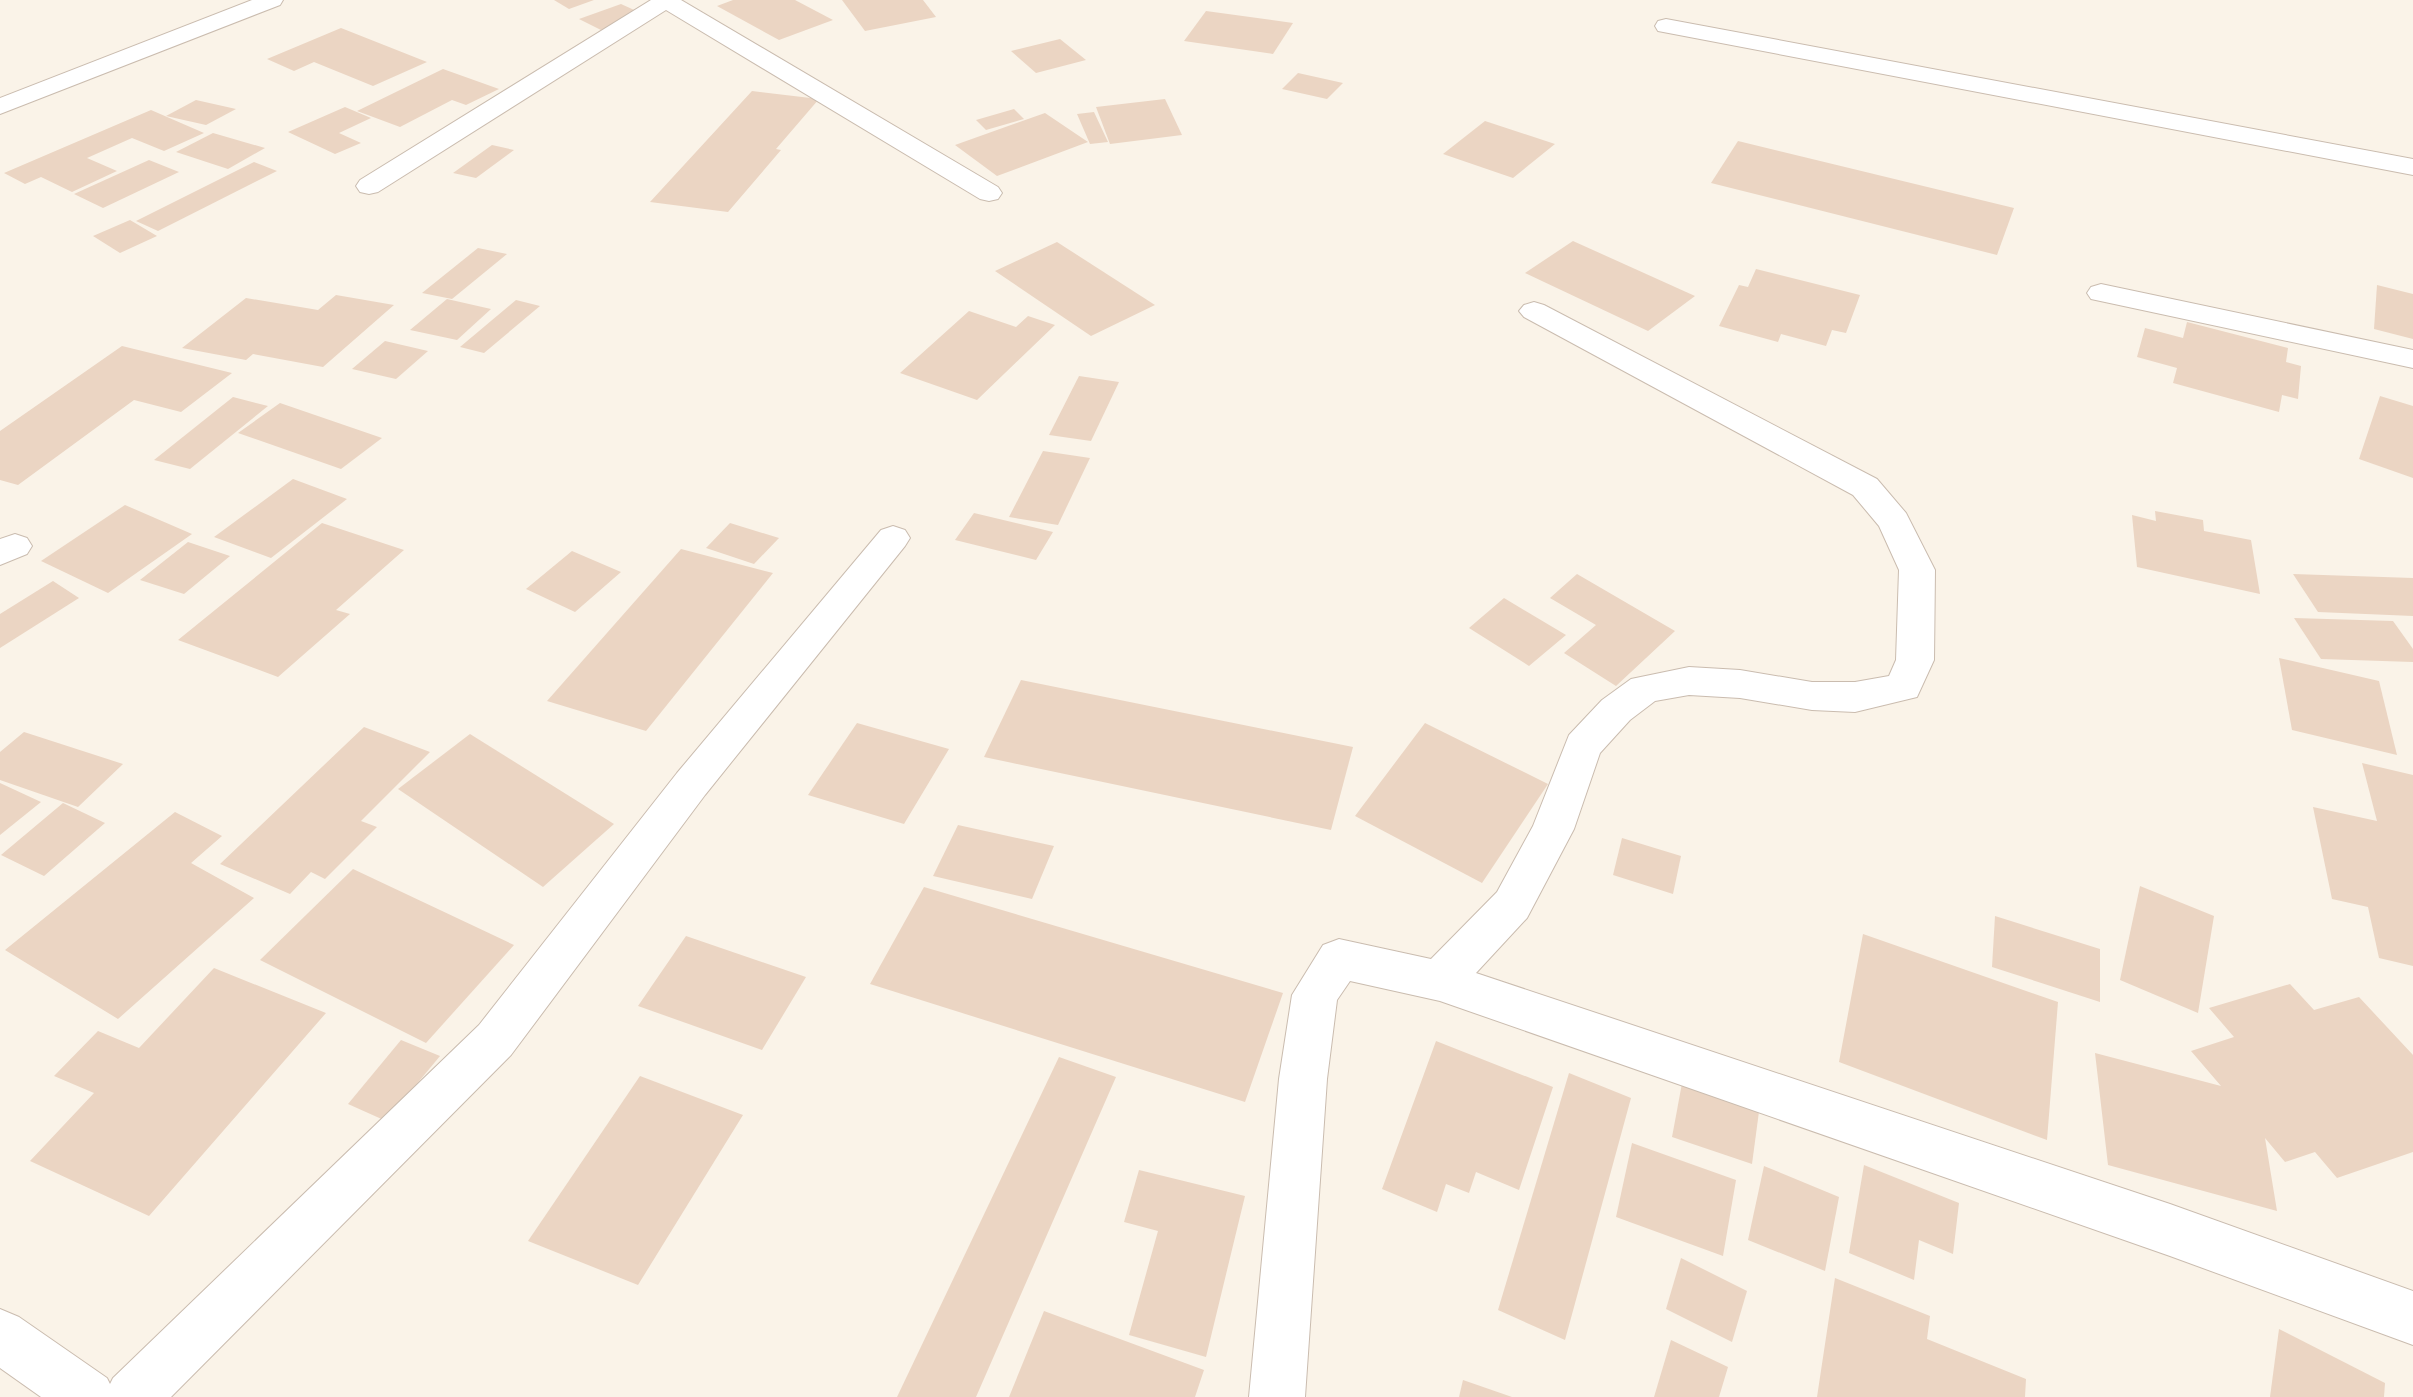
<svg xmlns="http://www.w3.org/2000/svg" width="2413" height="1397" font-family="Arial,sans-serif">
<rect width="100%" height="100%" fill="#faf3e8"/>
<g fill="#ebd5c3">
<path d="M554,0H594L569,9Z"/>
<path d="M733,0H795L833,20L779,40L717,6Z"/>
<path d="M842,0H923L936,17L865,31Z"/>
<path d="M621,4L643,14L601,30L579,19Z"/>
<path d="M1206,11L1293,23L1273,54L1184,41Z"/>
<path d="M341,28L427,62L373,86L314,62L294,71L267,59Z"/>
<path d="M1060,39L1086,60L1036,73L1011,51Z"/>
<path d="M443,69L499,89L466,105L452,100L400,127L357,111Z"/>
<path d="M1298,73L1343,83L1327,99L1282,89Z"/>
<path d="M752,91L819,99L776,149L781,150L728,212L650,202Z"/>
<path d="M1165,99L1182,135L1110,144L1096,107Z"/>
<path d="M196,100L236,109L206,125L166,116Z"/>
<path d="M345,107L371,118L339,133L361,143L335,154L288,132Z"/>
<path d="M1014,109L1024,119L986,130L976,120Z"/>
<path d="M151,110L204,133L164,151L132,138L87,158L117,171L72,192L41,177L25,184L4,173Z"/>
<path d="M1094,112L1108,142L1090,144L1077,114Z"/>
<path d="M1045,113L1088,142L997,176L955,145Z"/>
<path d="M1485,121L1555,144L1513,178L1443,154Z"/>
<path d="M213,133L265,148L228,169L176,152Z"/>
<path d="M1738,141L2014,208L1997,255L1711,183Z"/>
<path d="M492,145L514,150L476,178L453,173Z"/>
<path d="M149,160L179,172L103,208L74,194Z"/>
<path d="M254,162L277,171L158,231L136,221Z"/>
<path d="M130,220L157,236L120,253L93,236Z"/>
<path d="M1573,241L1695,296L1648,331L1525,273Z"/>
<path d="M1057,242L1155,305L1091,336L995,271Z"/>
<path d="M478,248L507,254L452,299L422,293Z"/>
<path d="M1756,269L1860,295L1846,333L1832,330L1826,346L1781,334L1778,342L1719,326L1739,285L1748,287Z"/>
<path d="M2377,285L2413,294V339L2374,329Z"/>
<path d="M336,295L394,305L323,367L253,354L246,360L182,348L246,298L318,310Z"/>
<path d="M447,299L491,309L457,340L410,330Z"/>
<path d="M516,300L540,306L484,353L460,347Z"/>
<path d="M969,311L1016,327L1028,316L1055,325L977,400L900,373Z"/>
<path d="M2187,322L2288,348L2286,362L2301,366L2298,399L2282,395L2279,412L2173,383L2177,368L2137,357L2145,328L2183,338Z"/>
<path d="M385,341L428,351L396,379L352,369Z"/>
<path d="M122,346L232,373L181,412L134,400L18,485L0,480V431Z"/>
<path d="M1079,376L1119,382L1091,441L1049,435Z"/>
<path d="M2380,396L2413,406V478L2359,459Z"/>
<path d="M233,397L268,406L190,469L154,460Z"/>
<path d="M280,403L382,438L341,469L238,433Z"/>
<path d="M1043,451L1090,458L1058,525L1009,517Z"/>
<path d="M293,479L347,499L271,558L214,537Z"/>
<path d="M125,505L192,534L108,593L41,561Z"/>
<path d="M2155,511L2203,520L2204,531L2251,540L2260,594L2137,567L2132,515L2156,521Z"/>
<path d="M974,513L1053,532L1036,560L955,540Z"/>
<path d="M322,523L404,550L336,610L350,614L278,677L178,640Z"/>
<path d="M730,523L779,538L754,564L706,548Z"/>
<path d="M188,542L230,556L184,594L140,580Z"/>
<path d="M681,549L773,573L646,731L547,701Z"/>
<path d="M572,551L621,572L575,612L526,589Z"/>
<path d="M1577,574L1675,631L1616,686L1564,653L1596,625L1550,598Z"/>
<path d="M2293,574L2413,578V616L2318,612Z"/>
<path d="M53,581L79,598L0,648V614Z"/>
<path d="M1504,598L1566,635L1529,666L1469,628Z"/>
<path d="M2294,618L2393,621L2413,649V662L2321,659Z"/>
<path d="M2279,658L2379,681L2397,755L2292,730Z"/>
<path d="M1021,680L1353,747L1331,830L984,757Z"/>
<path d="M857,723L949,749L904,824L808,795Z"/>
<path d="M1425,723L1548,784L1482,883L1355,816Z"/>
<path d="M364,727L430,752L361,821L377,827L325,879L311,872L290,894L220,864Z"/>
<path d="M24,732L123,764L78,807L0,780V752Z"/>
<path d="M470,734L614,824L543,887L398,789Z"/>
<path d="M2362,763L2413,775V966L2379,958L2368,907L2332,899L2313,807L2377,821Z"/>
<path d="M0,783L41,802L0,835Z"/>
<path d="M63,803L105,823L44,876L1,855Z"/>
<path d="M175,812L222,836L191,863L254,898L118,1019L5,950Z"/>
<path d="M958,825L1054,846L1032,899L933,876Z"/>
<path d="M1622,838L1681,856L1673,894L1613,875Z"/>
<path d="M353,869L514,945L426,1043L260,960Z"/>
<path d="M2140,886L2214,916L2198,1013L2120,980Z"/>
<path d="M924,887L1283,993L1245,1102L870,984Z"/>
<path d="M1995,916L2100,949V1002L1992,967Z"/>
<path d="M1863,934L2058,1002L2047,1140L1839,1062Z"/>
<path d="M686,936L806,977L762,1050L638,1006Z"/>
<path d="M214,968L326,1013L149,1216L30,1161L94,1093L54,1076L98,1031L139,1048Z"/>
<path d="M2290,984L2314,1010L2359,997L2413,1055V1152L2337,1178L2315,1152L2285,1162L2265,1138L2277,1211L2108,1165L2095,1053L2221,1086L2191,1051L2234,1037L2209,1008Z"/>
<path d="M401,1040L440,1056L386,1121L348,1104Z"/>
<path d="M1436,1041L1553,1087L1519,1190L1476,1172L1469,1193L1446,1184L1437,1212L1382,1189Z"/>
<path d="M1059,1057L1116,1077L976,1397H897Z"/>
<path d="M1569,1073L1631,1098L1565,1340L1498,1310Z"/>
<path d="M640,1076L743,1115L638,1285L528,1241Z"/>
<path d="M1683,1078L1760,1104L1752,1164L1672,1137Z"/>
<path d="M1632,1143L1736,1180L1723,1256L1616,1217Z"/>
<path d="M1864,1165L1959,1203L1953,1254L1919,1240L1914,1280L1849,1253Z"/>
<path d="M1764,1166L1839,1197L1825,1271L1748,1240Z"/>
<path d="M1139,1170L1245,1196L1206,1357L1129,1335L1158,1231L1124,1222Z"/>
<path d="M1681,1258L1747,1291L1732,1342L1666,1309Z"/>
<path d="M1835,1278L1930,1316L1927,1339L2026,1379L2025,1397H1817Z"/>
<path d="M1044,1311L1204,1370L1195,1397H1009Z"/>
<path d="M2279,1329L2385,1383L2384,1397H2270Z"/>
<path d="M1671,1340L1728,1367L1719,1397H1654Z"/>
<path d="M1463,1380L1512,1397H1459Z"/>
</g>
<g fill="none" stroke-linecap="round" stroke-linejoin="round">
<defs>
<g id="minor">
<path d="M252,0H283L280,5L0,114V98Z"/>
<path d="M651,0H681L998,187L1002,193L998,199L989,201L980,199L666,10L378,192L369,194L360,192L356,186L360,180Z"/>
<path d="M1666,19L2413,159V175L1658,31L1655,26L1658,21Z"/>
<path d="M2101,284L2413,350V368L2091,299L2087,293L2091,287Z"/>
<path d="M1534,302L1544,305L1877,479L1906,513L1935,570L1934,660L1917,697L1855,712L1812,710L1740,698L1689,695L1655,701L1630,720L1600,753L1574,829L1527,918L1476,973L2170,1204L2413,1291V1345L2170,1256L1440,1001L1350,981L1337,1000L1327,1079L1305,1397H1249L1279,1079L1292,995L1323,945L1339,939L1431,959L1497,892L1533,826L1569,735L1602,700L1631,679L1689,667L1740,670L1812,682H1855L1889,676L1896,660L1899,570L1879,526L1853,495L1524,317L1519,311L1524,305Z"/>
<path d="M893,526L905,530L910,538L905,546L705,795L511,1055L171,1397H41L0,1368V1309L19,1317L107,1378L110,1384L113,1378L479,1025L677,773L881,530Z"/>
<path d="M15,534L27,538L32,546L27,554L0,565V539Z"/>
</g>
</defs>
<use href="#minor" stroke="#cabcaf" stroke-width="2"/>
<use href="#minor" fill="#fff" fill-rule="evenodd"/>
</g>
</svg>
